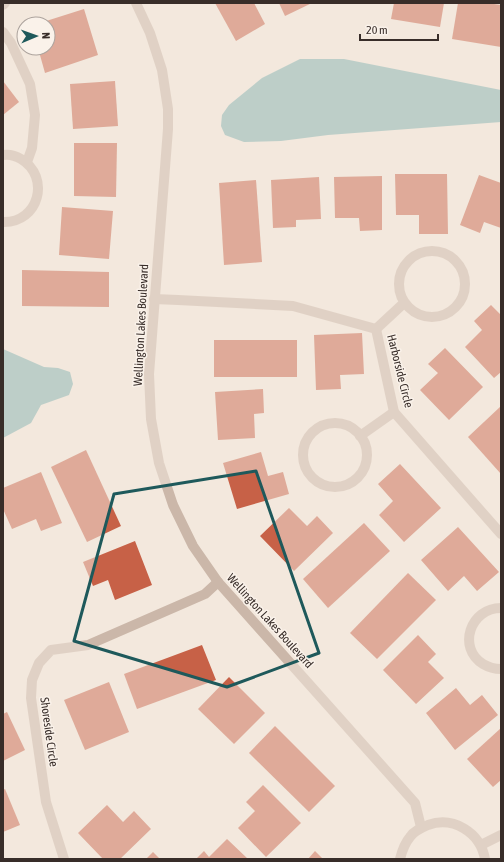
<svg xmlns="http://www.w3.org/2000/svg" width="504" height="862" font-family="'Asap Condensed',sans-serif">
<rect width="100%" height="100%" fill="#f3e8dd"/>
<g fill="#7cb0b0">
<path d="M300,59H344L501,90V122L328,135L281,141L244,142L225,135L221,126L222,115L229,105L262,78Z"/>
<path d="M3,349L44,367L58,368L70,372L73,384L69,395L41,405L31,423L3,438Z"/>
</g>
<g fill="#c76147">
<path d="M215,3H254L265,24L236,41Z"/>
<path d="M279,3H312L285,16Z"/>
<path d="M394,3H444L440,27L391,19Z"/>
<path d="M458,3H487L501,5V47L452,39Z"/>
<path d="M84,9L98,55L45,73L38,48H48V42H49L48,39V24H43V22Z"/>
<path d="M3,81L19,102L3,115Z"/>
<path d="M115,81L118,126L73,129L70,84Z"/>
<path d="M74,143H117L116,197L74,196Z"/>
<path d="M395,174H447L448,234H419V215H396Z"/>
<path d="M479,175L501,183V228L484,222L480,233L460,225Z"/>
<path d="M382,176V230L360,231L359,218H335L334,177Z"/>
<path d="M319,177L321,219L296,220V227L273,228L271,180Z"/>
<path d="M256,180L262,262L224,265L219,183Z"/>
<path d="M62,207L113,211L109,259L59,255Z"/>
<path d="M22,270L109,272V307L22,306Z"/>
<path d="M491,305L501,315V372L494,378L465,347L482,330L474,321Z"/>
<path d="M362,333L364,374L340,375L341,389L316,390L314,335Z"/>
<rect x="214" y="340" width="83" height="37"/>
<path d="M445,348L483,387L449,420L420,390L438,373L428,364Z"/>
<path d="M263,389L264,413L254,414L255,438L218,440L215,392Z"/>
<path d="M501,406V474L468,437Z"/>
<path d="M86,450L121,526L87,542L51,467Z"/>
<path d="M261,452L268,476L283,472L289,494L237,509L223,463Z"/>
<path d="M400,464L441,508L404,542L379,515L393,501L378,484Z"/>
<path d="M41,472L62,523L41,531L36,519L12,529L3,509V488Z"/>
<path d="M289,508L307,526L317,516L333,533L294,571L260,536Z"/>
<path d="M364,523L390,551L328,608L303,579Z"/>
<path d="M458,527L499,572L477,591L464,576L448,591L421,560Z"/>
<path d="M135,541L152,585L115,600L108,580L93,586L83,562Z"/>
<path d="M408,573L436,600L377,659L350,633Z"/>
<path d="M418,635L436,654L428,662L444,678L416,704L383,670Z"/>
<path d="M202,645L216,680L137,709L124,674Z"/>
<path d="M229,677L265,713L234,744L198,709Z"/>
<path d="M109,682L129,732L85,750L64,700Z"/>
<path d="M456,688L470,705L482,695L498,715L455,750L426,713Z"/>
<path d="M7,712L25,750L3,761V714Z"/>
<path d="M275,726L335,786L309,812L249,753Z"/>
<path d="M501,728V780L493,787L467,759Z"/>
<path d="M263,785L301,823L266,857L238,828L255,811L246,802Z"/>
<path d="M5,789L20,825L3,832V790Z"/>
<path d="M107,805L123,822L134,811L151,829L120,859H103L78,833Z"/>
<path d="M227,839L248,859H196L204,851L209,857Z"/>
<path d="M315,851L323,859H308Z"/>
<path d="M153,852L160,859H146Z"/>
</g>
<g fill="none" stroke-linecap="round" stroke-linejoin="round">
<g stroke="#cbb7a9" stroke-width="10">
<path d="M3,32L11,43L30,84L35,115L32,148L27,162"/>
<path d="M3,155C9,154 16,156 21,159C51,177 39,223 3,222"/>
<circle cx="432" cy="284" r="33"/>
<path d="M376,329L404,303"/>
<circle cx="335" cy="455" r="32"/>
<path d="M360,436L394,412"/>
<path d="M501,608C470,608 457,648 483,664C488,667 495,669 501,669"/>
</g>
<g stroke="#cbb7a9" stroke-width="10">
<path d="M136,3L150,33L162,70L168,109V129L149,374L151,419L159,463L173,505L193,546L218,582L415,803L421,827"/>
<path d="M3,5L5,3"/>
<path d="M154,299L178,300L293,306L376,329L394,412L501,534"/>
<path d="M481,845L501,835"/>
<path d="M64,859L46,802L31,698L32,680L39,663L51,650L88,645L205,594L218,582"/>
<path d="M400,859C402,851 404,844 410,837C414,831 421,828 428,825C453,816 480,832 485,859"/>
</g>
</g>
<path d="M0 0H504V862H0ZM256,471L319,653L227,687L74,641L114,494Z" fill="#f3e8dd" fill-opacity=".55" fill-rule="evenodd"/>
<path fill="none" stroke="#1e595b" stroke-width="3" stroke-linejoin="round" d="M256,471L319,653L227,687L74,641L114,494Z"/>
<g text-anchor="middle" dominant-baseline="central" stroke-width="3" stroke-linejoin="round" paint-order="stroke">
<g font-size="12" fill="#382d29" stroke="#faf2ea">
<text transform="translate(141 325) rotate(-87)">Wellington Lakes Boulevard</text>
<text transform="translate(400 371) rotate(76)">Harborside Circle</text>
<text transform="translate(270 621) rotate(48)">Wellington Lakes Boulevard</text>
<text transform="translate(49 732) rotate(82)">Shoreside Circle</text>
</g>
</g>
<rect width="504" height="862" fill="none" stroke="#382d29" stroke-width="8"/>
<g transform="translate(36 36) rotate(88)"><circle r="19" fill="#faf2ea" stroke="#aca39d"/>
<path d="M0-3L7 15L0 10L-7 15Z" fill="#1e595b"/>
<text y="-6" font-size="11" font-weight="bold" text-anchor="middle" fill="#382d29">N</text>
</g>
<path d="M360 34v6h78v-6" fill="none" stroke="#382d29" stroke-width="2"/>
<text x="366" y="34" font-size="12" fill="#382d29" stroke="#faf2ea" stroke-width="3" paint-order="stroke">20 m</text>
</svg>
